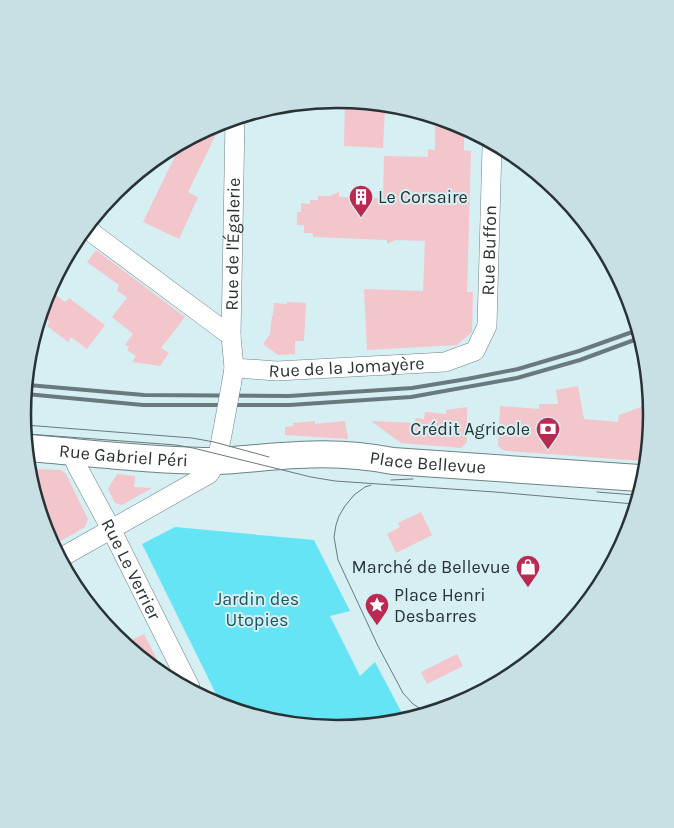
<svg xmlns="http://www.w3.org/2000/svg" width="674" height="828" font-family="Karla,sans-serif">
<rect width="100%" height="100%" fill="#d6eff3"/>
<path fill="#65e4f6" d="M175,527L314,540L350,611L330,616L360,676L375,662L403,715L337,728L222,706L142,544Z"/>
<g fill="#f3c6cb">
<path d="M345,101L385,109L383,148L344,146Z"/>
<path d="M437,119L458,124L464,128V150L471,151L467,292H473L472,332L457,345L367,350L364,289L423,291L425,241L396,240L387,244V240L313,237V233H304V225H297V212H301V203L310,204V200H318V196H330L339,192V197L372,198H383L384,156L428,157V149L435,150V121H437Z"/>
<path d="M222,122L188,192L198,197L179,239L143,222L178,150L217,123Z"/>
<path d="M96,250L185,317L161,348L169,353L160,366L132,362L136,356L127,350L129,347L125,345L133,334L112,317L127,298L117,290L119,285L87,262Z"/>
<path d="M49,290L65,302L69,298L105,325L87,349L71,337L68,342L47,326L50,322L42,316L47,293Z"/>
<path d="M287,302L306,303L304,341H295V354L278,355L263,344L270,334L272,316H273L274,303L287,304Z"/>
<path d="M578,386L584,419L618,422L619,415L649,404L652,414L642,461L507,451L503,450L498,446L500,406L539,409V404H558L556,390Z"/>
<path d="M467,407V442L461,448L401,443L371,421L415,423V418L424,419L425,412L446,414V410Z"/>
<path d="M315,421V424L345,421L348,439L285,435V427L293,426V423Z"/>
<path d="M33,469L61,470L66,474L88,519L85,527L54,545L46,534Z"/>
<path d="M117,474L135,476L134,487L152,488L122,505L115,503L108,489Z"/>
<path d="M421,512L432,535L396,553L387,534L400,527L398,523Z"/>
<path d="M144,634L161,667L125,643Z"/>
<path d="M457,654L463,666L427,684L421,672Z"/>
</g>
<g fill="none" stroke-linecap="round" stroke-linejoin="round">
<defs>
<g id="street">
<path d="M89,229L95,235L231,336"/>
<path id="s1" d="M234,368L231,336L235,120"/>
<path id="s2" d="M231,386L234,368L277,371L445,362L475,351L487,326L492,147"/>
<path id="s3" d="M76,452L75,461L77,466L111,529L190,687"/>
<path d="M62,557L209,474L217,461L224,424"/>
</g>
<g id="secondary">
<path id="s4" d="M29,448C90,453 154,461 215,461C243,460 271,456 298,455C328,453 363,455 393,461L639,478"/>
</g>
</defs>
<use href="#street" stroke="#6c8387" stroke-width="20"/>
<use href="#secondary" stroke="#6c8387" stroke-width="28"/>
<use href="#street" stroke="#fff" stroke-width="19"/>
<use href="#secondary" stroke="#fff" stroke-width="26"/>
<g stroke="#6a797c" stroke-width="1">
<path d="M25,425L192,438L214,442L269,457"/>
<path d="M27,434L176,445L193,448L311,477L335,481L495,492L634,504"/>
<path d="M391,480L413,479"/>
<path d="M371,485L365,487L354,495L345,506L339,516L336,525L334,537L338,560L378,646L403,693L413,704L424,711"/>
<path d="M597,492L635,495"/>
</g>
<g stroke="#6a797c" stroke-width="4">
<path d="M28,385L144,395L289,396L412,388L467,379L518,369L579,351L635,331"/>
<path d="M26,394L143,405H289L411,397L517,378L580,360L637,339"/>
</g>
<defs>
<path id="street-bridge" d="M224,424L231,386"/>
</defs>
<use href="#street-bridge" stroke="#6c8387" stroke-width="20" stroke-linecap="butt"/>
<use href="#street-bridge" stroke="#fff" stroke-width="19"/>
</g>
<defs>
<symbol id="building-pin" viewBox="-11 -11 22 30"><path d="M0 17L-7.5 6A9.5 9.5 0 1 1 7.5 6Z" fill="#b92950" stroke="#d6eff3"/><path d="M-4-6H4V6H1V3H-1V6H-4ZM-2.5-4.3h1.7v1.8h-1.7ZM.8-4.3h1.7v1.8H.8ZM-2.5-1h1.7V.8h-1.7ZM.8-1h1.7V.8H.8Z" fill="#fff"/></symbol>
<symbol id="bank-pin" viewBox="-11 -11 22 30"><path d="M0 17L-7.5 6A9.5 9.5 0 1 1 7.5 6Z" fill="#b92950" stroke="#d6eff3"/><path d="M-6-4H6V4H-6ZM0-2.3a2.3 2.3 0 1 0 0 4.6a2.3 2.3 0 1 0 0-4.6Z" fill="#fff"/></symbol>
<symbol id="shop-pin" viewBox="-11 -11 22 30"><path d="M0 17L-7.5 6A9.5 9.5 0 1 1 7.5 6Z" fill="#b92950" stroke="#d6eff3"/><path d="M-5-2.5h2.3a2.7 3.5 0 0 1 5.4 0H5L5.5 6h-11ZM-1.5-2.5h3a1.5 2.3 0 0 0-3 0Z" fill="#fff"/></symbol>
<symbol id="sight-pin" viewBox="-11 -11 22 30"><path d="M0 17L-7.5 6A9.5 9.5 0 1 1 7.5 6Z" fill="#b92950" stroke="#d6eff3"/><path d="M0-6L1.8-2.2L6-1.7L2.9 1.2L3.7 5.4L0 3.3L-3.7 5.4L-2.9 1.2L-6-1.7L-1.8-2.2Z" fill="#fff"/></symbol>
</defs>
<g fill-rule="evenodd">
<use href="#building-pin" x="347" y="183" width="28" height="38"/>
<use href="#bank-pin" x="534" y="415" width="28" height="38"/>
<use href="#shop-pin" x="514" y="553" width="28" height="38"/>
<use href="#sight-pin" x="363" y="591" width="28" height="38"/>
</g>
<g text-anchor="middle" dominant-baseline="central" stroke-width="4" stroke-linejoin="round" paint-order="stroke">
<g font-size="18" fill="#293234" stroke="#d6eff3" text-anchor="start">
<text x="378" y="197">Le Corsaire</text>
<text x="530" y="429" text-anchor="end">Crédit Agricole</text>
<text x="510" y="567" text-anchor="end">Marché de Bellevue</text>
<text x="394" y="595">Place Henri<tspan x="394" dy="21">Desbarres</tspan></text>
</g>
<g font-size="18" fill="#293234" stroke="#d6eff3">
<text stroke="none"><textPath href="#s1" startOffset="124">Rue de l'Égalerie</textPath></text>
<text stroke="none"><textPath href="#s2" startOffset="365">Rue Buffon</textPath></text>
<text stroke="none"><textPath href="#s2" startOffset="131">Rue de la Jomayère</textPath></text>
<text stroke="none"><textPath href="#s4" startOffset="95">Rue Gabriel Péri</textPath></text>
<text stroke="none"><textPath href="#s4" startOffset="400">Place Bellevue</textPath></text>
<text stroke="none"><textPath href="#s3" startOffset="131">Rue Le Verrier</textPath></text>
</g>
<g font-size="18" fill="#16565f" stroke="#d6eff3">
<text x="257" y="599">Jardin des<tspan x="257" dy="21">Utopies</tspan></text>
</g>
</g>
<path d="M0 0H674V828H0ZM31 414a306 306 0 1 1 612 0a306 306 0 1 1-612 0Z" fill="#c8e0e4" fill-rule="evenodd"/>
<path fill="none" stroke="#293234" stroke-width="2.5" d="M31 414a306 306 0 1 1 612 0a306 306 0 1 1-612 0Z"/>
</svg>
